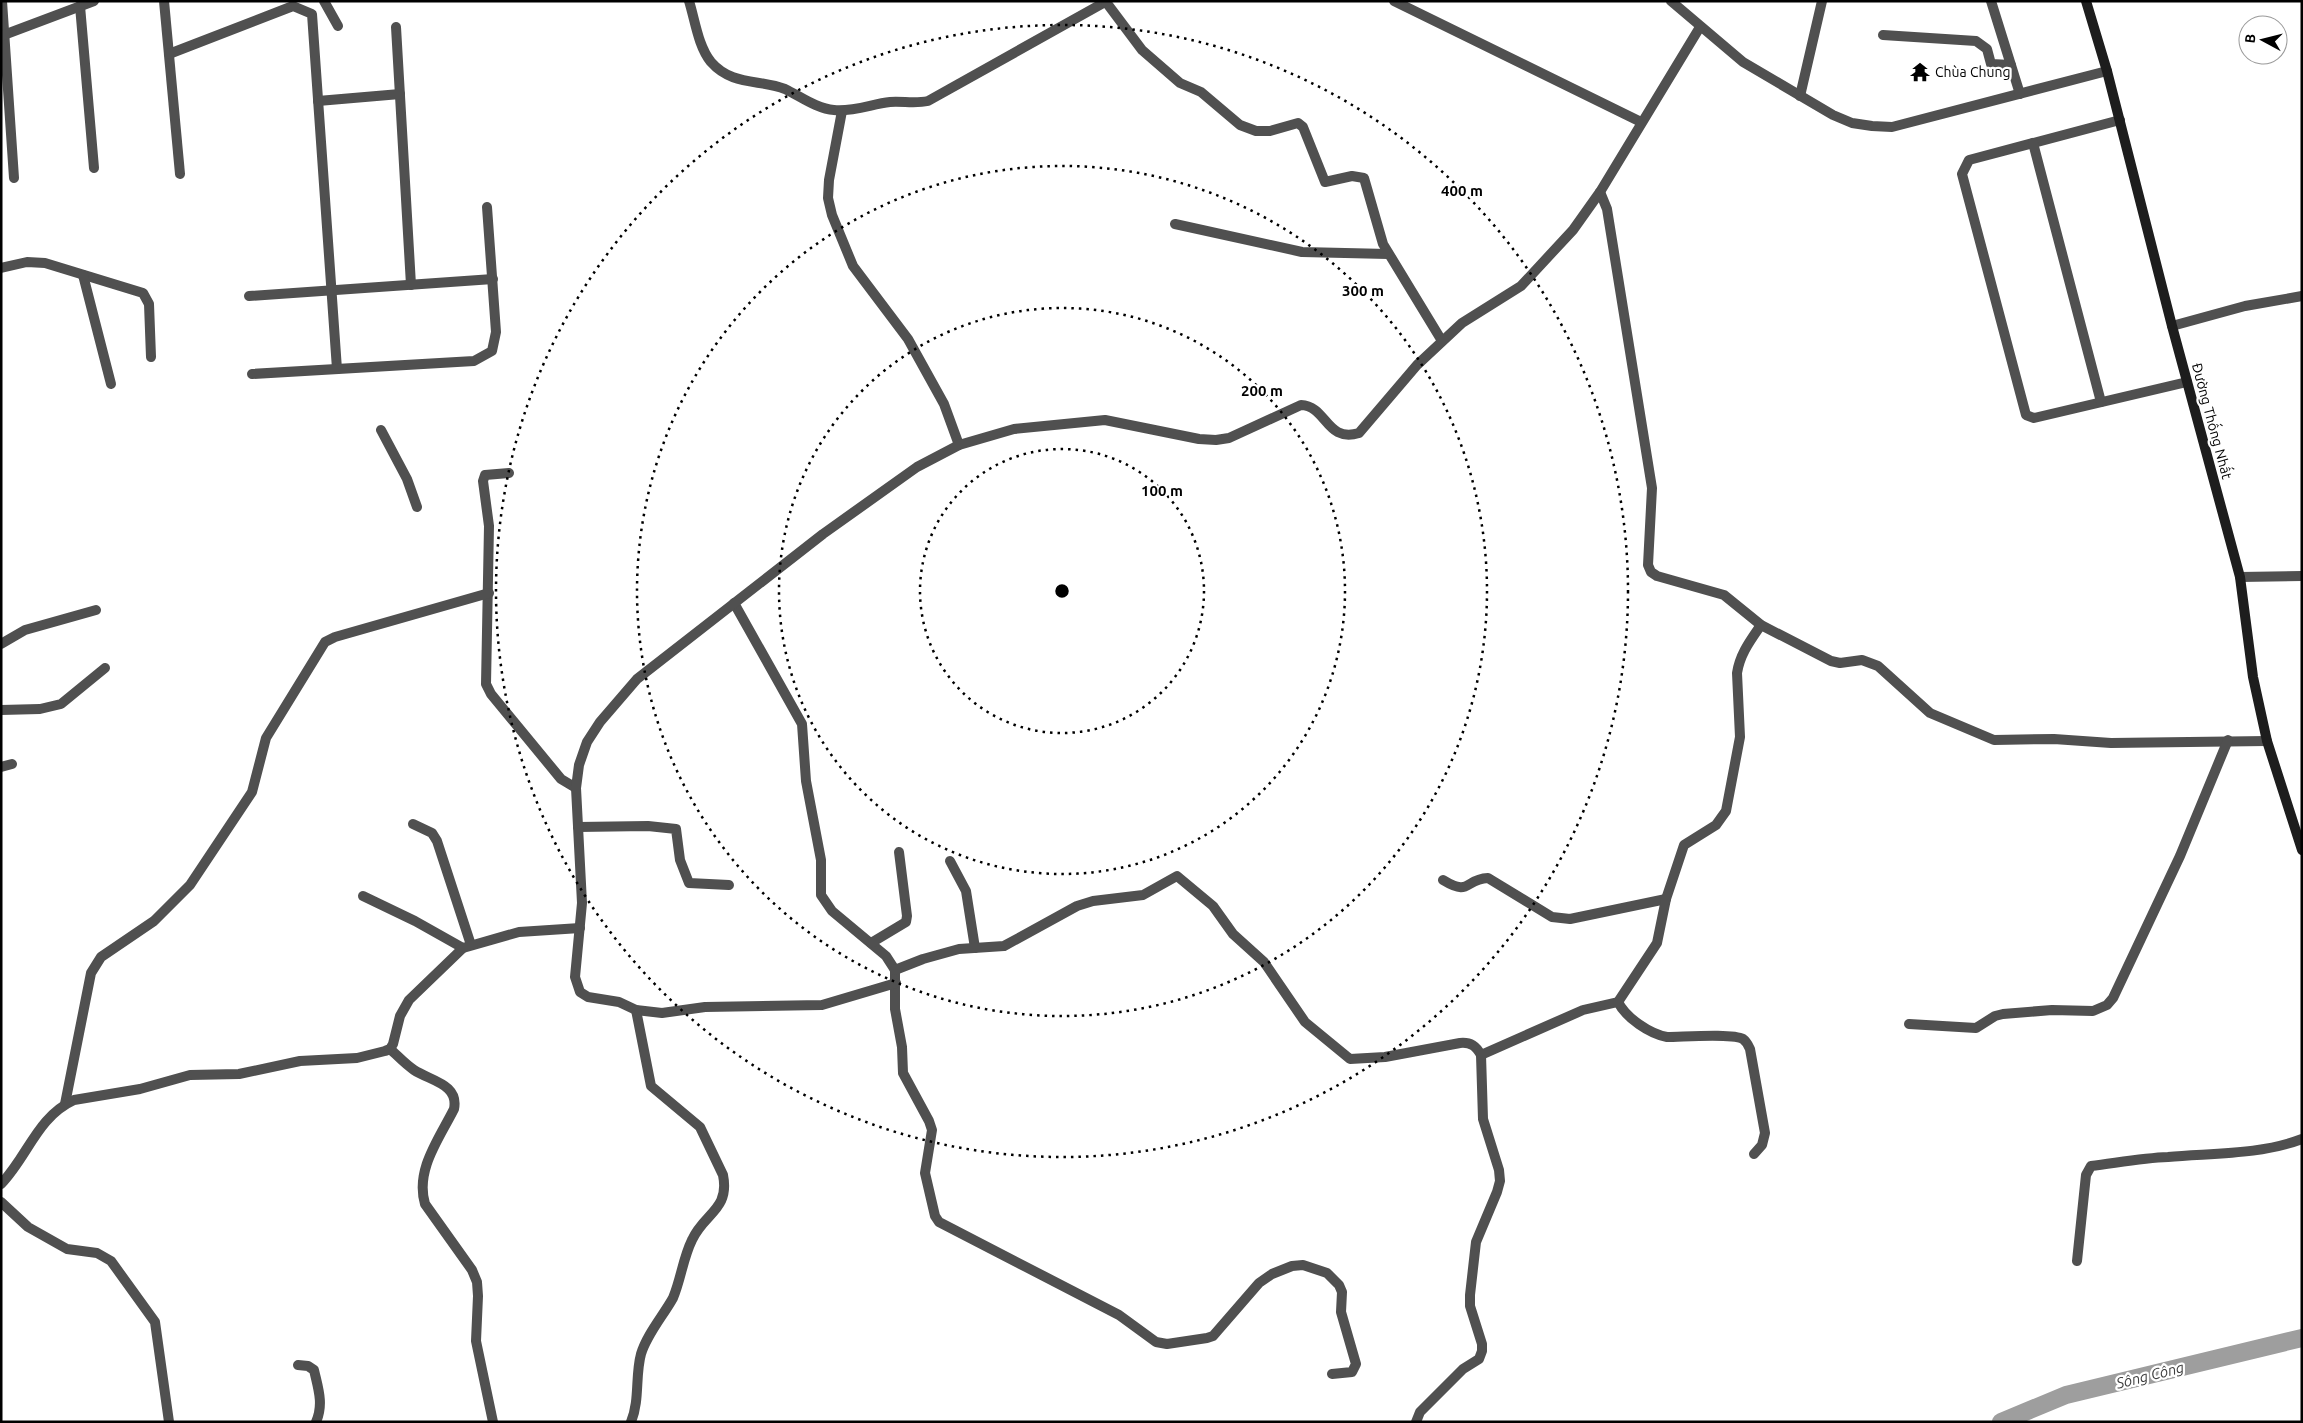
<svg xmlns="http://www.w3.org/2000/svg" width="2303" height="1423" font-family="Ubuntu,sans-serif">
<rect width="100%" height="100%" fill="#fff"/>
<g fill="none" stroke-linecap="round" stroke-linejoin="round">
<path stroke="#9e9e9e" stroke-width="18" d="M2001,1422L2066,1395L2302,1338"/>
<g stroke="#505050" stroke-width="10">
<path d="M2,1L14,178"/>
<path d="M164,1L180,174"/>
<path d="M324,1L338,26"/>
<path d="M689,1C695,20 698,46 711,62C732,86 759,79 785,89C800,96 817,109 834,110C853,112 872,104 890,102C903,101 915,104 928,101L1107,1"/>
<path d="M1394,1L1641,122"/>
<path d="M1671,1L1743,62L1833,115L1852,123L1872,126L1892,127L2107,71"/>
<path d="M1991,1L2020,94"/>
<path d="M1106,2L1142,50L1180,83L1201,92L1240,125L1256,131H1270L1298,123L1303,127L1325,182L1352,176L1364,178L1383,244L1442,341"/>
<path d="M80,6L94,168"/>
<path d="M396,27L411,285"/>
<path d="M1883,35L1976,41L1987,49L1991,64L2011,65"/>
<path d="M1,36L94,1"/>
<path d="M169,54L293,6L312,14L337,369"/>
<path d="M1800,96L1822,1"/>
<path d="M318,101L400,94"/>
<path d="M842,111L829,180L828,198L832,215L853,266L908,339L944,404L959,445"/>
<path d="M2120,120L1969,160L1962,174L2026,415L2034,418L2187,382"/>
<path d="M2033,143L2101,402"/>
<path d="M1600,192L1607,209L1652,488L1648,565L1651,572L1657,576L1724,595L1761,625L1831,661L1840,663L1862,660L1878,666L1930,713L1994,740L2054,739L2111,743L2267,741"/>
<path d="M1175,224L1302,252L1388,254"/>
<path d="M1,268L27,262L45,263L143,293L149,304L151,357"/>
<path d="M83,275L111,384"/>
<path d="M249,296L493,279"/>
<path d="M2172,326L2245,306L2302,296"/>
<path d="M252,374L474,361L492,351L496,332L487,207"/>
<path d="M381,430L407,479L417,507"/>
<path d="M509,473L485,475L483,481L489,526L486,684L491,694L561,779L576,788"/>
<path d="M2240,577L2302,576"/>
<path d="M734,603L802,724L806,781L821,860V895L832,911L886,956L895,970V1009L902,1047L903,1073L929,1121L932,1130L925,1173L935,1216L939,1222L1119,1315L1156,1342L1167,1344L1207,1338L1213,1336L1259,1283L1272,1274L1292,1266L1303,1265L1327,1273L1339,1285L1342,1292L1341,1312L1356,1364L1352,1372L1332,1374"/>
<path d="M1,644L25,630L96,610"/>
<path d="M1,710L40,709L61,704L105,668"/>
<path d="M1,767L12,764"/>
<path d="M413,824L432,833L437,841L471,945"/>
<path d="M578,827L648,826L676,829L680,860L689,883L729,885"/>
<path d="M950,861L966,891L975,948"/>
<path d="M1443,880C1471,897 1464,879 1488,878L1552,917L1570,919L1666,899"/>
<path d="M363,896L415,921L463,948"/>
<path d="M871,943L906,922L907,916L899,852"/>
<path d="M895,970L923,959L959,949L1004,946L1077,906L1093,901L1143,895L1177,876L1213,906L1233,934L1264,962L1305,1022L1350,1059L1385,1057L1460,1043C1471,1042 1476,1046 1481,1055L1483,1119L1499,1170L1500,1181L1497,1192L1476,1242L1470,1295V1306L1482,1344V1351L1479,1359L1463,1369L1420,1412L1416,1422"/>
<path d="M896,983L822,1005L705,1007L662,1013L636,1010L619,1002L588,997L580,992L575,977L582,903L576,788L579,765L587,742L600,722L637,679L823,534L917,467L959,445L1014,429L1105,420L1199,439L1216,440L1229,438L1301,405C1327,406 1326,443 1359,433L1417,365L1462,323L1521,286L1573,230L1600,192L1700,27"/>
<path d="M1618,1002C1626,1018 1650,1034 1667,1037C1683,1037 1732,1033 1743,1039C1747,1042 1748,1045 1750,1049L1765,1133L1762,1145L1754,1154"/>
<path d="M1909,1024L1976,1028L1995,1016L2003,1014L2052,1010L2093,1011L2107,1005L2113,998L2180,856L2228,740"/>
<path d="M390,1049C398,1056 405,1064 414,1070C431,1081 459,1084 454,1109C439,1139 415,1170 425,1204L472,1270L477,1282L478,1296L476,1341L493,1422"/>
<path d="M1481,1055L1583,1010L1618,1002L1657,943L1666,899L1684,845L1716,825L1726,811L1740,737L1737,673C1740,654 1750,641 1761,625"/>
<path d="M65,1104L91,973L101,957L154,921L190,885L252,792L266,738L325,642L335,637L489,593"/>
<path d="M1,1184C28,1156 37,1117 74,1100L140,1089L190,1075L239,1074L300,1061L357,1058L385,1051L390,1049L393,1044L400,1016L409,1000L463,948L519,932L580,928"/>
<path d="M1,1202L28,1227L67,1249L97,1253L111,1261L155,1322L169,1422"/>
<path d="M2077,1261L2086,1175L2091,1166C2116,1163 2142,1158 2168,1157C2212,1153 2260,1155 2302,1139"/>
<path d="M298,1365L308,1366L314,1370C318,1388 324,1404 316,1422"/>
<path d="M631,1422C640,1400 635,1376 641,1354C647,1334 663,1316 673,1298C681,1279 683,1258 692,1240C704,1213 730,1210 723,1175L700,1127L651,1086L636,1010"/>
</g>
<path stroke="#1d1d1d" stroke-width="10" d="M2086,1L2107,71L2172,326L2240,577L2253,677L2267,741L2302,850"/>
</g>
<g fill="none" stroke="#000" stroke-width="2.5" stroke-dasharray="2.5 5">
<circle cx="1062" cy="591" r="142"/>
<circle cx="1062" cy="591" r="283"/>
<circle cx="1062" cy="591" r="425"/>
<circle cx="1062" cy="591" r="566"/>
</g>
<defs>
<symbol id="temple-bare" viewBox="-9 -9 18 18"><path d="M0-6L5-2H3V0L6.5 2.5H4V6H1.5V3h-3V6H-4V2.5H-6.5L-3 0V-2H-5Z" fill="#000" stroke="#fff" stroke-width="2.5" paint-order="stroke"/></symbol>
</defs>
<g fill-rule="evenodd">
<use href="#temple-bare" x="1906" y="58" width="28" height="28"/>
</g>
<g text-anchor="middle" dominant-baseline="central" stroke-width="4.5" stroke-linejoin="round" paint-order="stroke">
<g font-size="14" fill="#000" stroke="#fff" text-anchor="start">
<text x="1935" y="72">Chùa Chung</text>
</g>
<g font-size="14" fill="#000" stroke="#fff">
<text transform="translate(2212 421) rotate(75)">Đường Thống Nhất</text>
</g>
<g font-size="15" font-style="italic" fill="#3f3f3f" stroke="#fff">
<text transform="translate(2150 1375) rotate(-14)">Sông Công</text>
</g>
</g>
<circle cx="1062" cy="591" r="8" fill="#000" stroke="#fff" stroke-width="2.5"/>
<g font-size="15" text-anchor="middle" font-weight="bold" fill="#000" stroke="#fff" stroke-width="4.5" stroke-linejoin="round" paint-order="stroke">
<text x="1462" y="196">400 m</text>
<text x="1363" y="296">300 m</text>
<text x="1262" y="396">200 m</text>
<text x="1162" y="496">100 m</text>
</g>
<rect width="2303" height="1423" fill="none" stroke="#000000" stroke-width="5"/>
<g transform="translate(2263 40) rotate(277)"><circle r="24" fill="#ffffff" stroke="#999999"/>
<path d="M0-4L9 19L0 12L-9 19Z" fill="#000000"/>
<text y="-8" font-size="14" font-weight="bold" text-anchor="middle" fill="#000000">B</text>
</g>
</svg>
